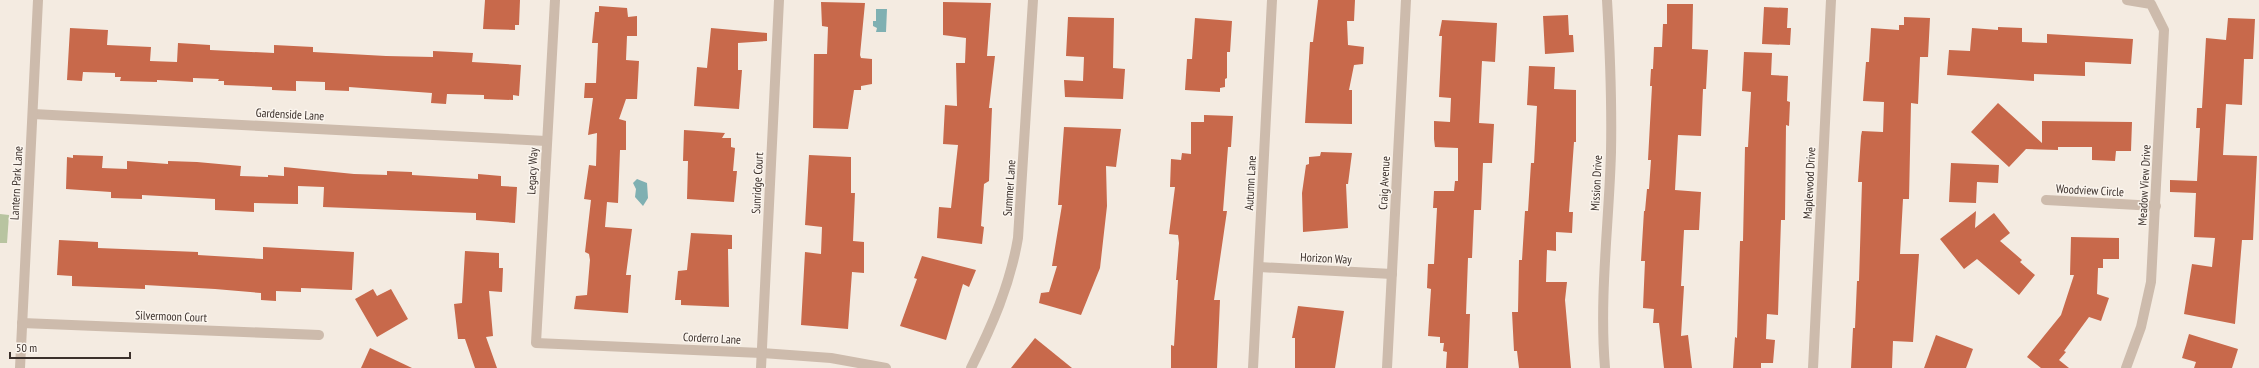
<svg xmlns="http://www.w3.org/2000/svg" width="2259" height="368" font-family="'PT Sans Narrow',sans-serif">
<rect width="100%" height="100%" fill="#f4ebe1"/>
<path fill="#b8c4a0" d="M0,214L9,215L7,243H0Z"/>
<g fill="#7fb0b2">
<path d="M876,9H887L886,32H876L877,28L873,26V21H876Z"/>
<path d="M637,179L647,183L648,198L643,206L635,197L636,189L633,183Z"/>
</g>
<g fill="#c8694b">
<path d="M485,0H520L519,25H515V30L483,29Z"/>
<path d="M1318,0H1355L1354,21H1347L1348,45L1364,47L1363,64L1354,65L1349,90H1352V124L1305,123L1310,42H1313Z"/>
<path d="M821,2L865,3L860,55L861,58L872,59V84L861,86V90H854L848,129L813,128L814,54H827L828,27L822,26Z"/>
<path d="M943,2L991,3L987,56H995L989,108H992L989,181L984,184L981,226L984,227L982,244L937,238L939,207L951,208L958,145L943,144L945,105L957,106L956,63H965L966,38L943,35Z"/>
<path d="M1667,4H1693L1692,49L1708,50L1706,89H1703L1701,136L1678,135L1675,190L1701,192L1699,230H1684L1681,286H1684L1681,336L1688,335L1692,368H1664L1659,323H1653L1654,309L1643,308L1645,261H1641L1644,211H1645L1647,189H1649L1651,160H1648L1652,86H1650L1651,69H1653L1654,47H1662L1663,24H1667Z"/>
<path d="M599,6L627,8L628,17L637,16V36H627L626,60L639,61L637,99H626L619,119L626,121V150H620L618,203L607,202L605,227L632,229L626,275H631L628,313L574,309L576,296L587,295L590,260L589,254L585,252L591,200L584,199L589,165L596,166L597,133L588,135L593,98H584L585,83H596L598,43H592L595,12H599Z"/>
<path d="M1764,7L1788,8L1787,28H1791L1790,45L1762,44Z"/>
<path d="M1568,15L1569,35H1573L1574,52L1545,54L1543,16Z"/>
<path d="M1068,17L1114,18L1113,68L1125,69L1123,99L1065,97L1064,80L1083,81L1084,57L1066,56Z"/>
<path d="M1904,17L1930,18L1928,57H1920L1918,104L1911,103L1909,199H1903L1900,254H1919L1913,342L1893,341L1892,368H1851L1853,328H1855L1857,281H1859L1862,182H1858L1861,136L1862,131L1883,132L1884,102L1863,101L1866,62H1869L1871,28L1899,30V25H1904Z"/>
<path d="M1195,18L1232,21L1230,52H1227V78L1225,79V87L1220,88V92L1185,90L1187,59H1192Z"/>
<path d="M2228,18L2255,19L2253,59H2244L2242,105L2226,104L2223,155L2257,156L2253,240H2242L2235,324L2184,314L2192,264L2212,267L2215,238L2194,237L2196,193L2170,192V180L2197,181L2200,128H2196L2197,108H2202L2206,38L2226,40Z"/>
<path d="M1442,20L1497,23L1495,62L1482,61L1479,123L1494,124L1492,163H1483L1481,210H1474L1472,258H1468L1466,314H1470L1468,368H1446L1447,352L1443,351L1444,343H1440V337L1428,336L1431,289L1427,288L1428,264H1434L1437,208H1433L1434,191H1454L1455,181H1458V148L1435,147L1434,139V121L1450,122L1451,98L1439,97L1442,36H1439Z"/>
<path d="M1998,27L2022,28V42L2047,43V34L2133,39L2131,64L2085,62V76L2034,74V81L1947,75L1949,50L1970,51L1972,28L1998,30Z"/>
<path d="M70,28L108,30L107,45L151,47L150,61L177,62L178,43L210,45V50L274,53V45L313,47V52L386,56L433,57V51L473,53L472,62L521,65L519,96L513,95V100L484,99V95L447,94L446,104L431,103L432,93L349,87V91L325,90V82L296,81V91L272,90V87L224,85V81H218L219,79L193,78V82L157,80V82L120,81L121,77H115V73L83,72L82,81L67,80Z"/>
<path d="M711,28L767,33V41L738,43V70H742L739,109L694,106L697,67L707,68Z"/>
<path d="M1744,52L1772,53L1771,75L1788,76L1787,101L1790,102L1789,126L1786,125L1785,220H1781L1778,315L1767,314L1766,339L1775,340L1773,363H1761V368H1733L1735,337L1737,338L1740,241H1743L1745,147H1748L1751,92L1742,91Z"/>
<path d="M1529,66L1555,67L1554,89L1576,90V142H1574L1569,212H1573L1572,233L1556,232V251L1547,250L1546,282H1567L1565,300L1571,368H1519L1517,351H1514L1512,312H1518L1519,260H1522L1525,211H1528L1531,163H1534L1537,106L1527,105Z"/>
<path d="M1998,103L2042,143V121L2132,122L2131,151H2116L2115,161L2092,160V147H2058V150L2026,149L2009,167L1971,132Z"/>
<path d="M1204,115L1233,116L1231,147H1228L1223,211H1227L1214,300H1220L1217,368H1171V345L1174,346L1178,280H1176L1179,243L1178,235L1169,234L1175,187H1170L1171,159L1181,160L1182,153L1191,154V122H1204Z"/>
<path d="M1064,127L1121,129L1116,167L1106,166L1107,206L1100,268L1081,315L1039,303L1041,293L1049,292L1057,266H1052L1062,205H1058Z"/>
<path d="M684,130L725,133L722,138H731V147L735,148L733,171H737L734,202L687,199L688,161H683Z"/>
<path d="M1321,152L1352,153L1348,184H1346L1348,228L1303,232L1302,193L1306,165L1309,164V157L1320,156Z"/>
<path d="M73,155L103,156L102,168L127,169V161L168,164V161L197,162L241,166L240,176L268,177V175L284,176V167L354,174L387,175V171L412,172V175L478,179V174L501,176V186L517,187L515,223L476,220V213L323,207L324,187L298,186V204L254,203V212L215,210V199L142,195V199L111,198V192L66,189L67,157L73,158Z"/>
<path d="M809,155L851,157V193H855L853,241L864,242V273L852,272L848,329L801,325L805,252L821,254L822,227L805,225Z"/>
<path d="M1951,163L1999,165L1998,183L1977,182L1976,203L1949,202Z"/>
<path d="M1976,211L1975,228L1994,213L2010,233L2000,241L2022,260L2020,262L2035,275L2019,295L1977,259L1964,269L1940,239Z"/>
<path d="M691,233L732,235V249H728L729,307L681,305V300H675L678,271L687,270Z"/>
<path d="M2071,237L2119,238V259H2103V268H2098L2097,294L2109,298L2101,321L2089,317L2064,351L2066,352L2059,360L2069,368H2041L2027,357L2061,315L2074,275H2070Z"/>
<path d="M59,240L98,242V248L198,252V255L263,259V247L354,252L352,290L301,288V292L276,291V301L261,300V293L215,289L145,285V289L72,286V276L57,275Z"/>
<path d="M465,251L499,253V268H503L502,292L489,291L493,336L486,337L497,368H475L465,339H458L454,304L462,303Z"/>
<path d="M922,256L976,270L969,287L963,284L946,340L900,326L917,279L914,278Z"/>
<path d="M373,289L377,296L391,289L408,319L377,337L355,299Z"/>
<path d="M1298,306L1344,311L1335,368H1295V338H1292Z"/>
<path d="M2189,334L2238,349L2232,368H2194L2196,362L2182,358Z"/>
<path d="M1936,335L1973,349L1966,368H1924Z"/>
<path d="M1035,338L1072,368H1011Z"/>
<path d="M370,348L412,368H361Z"/>
</g>
<g fill="none" stroke-linecap="round" stroke-linejoin="round">
<g stroke="#cdbbac" stroke-width="10">
<path d="M555,0L536,343L761,353L831,358L886,368"/>
<path d="M33,114L546,141"/>
<path d="M2046,200L2156,206"/>
<path d="M1259,267L1392,274"/>
<path d="M22,323L319,335"/>
<path d="M20,368L38,0"/>
<path d="M761,368L779,0"/>
<path d="M971,368C992,326 1010,285 1018,238L1033,0"/>
<path d="M1253,368L1272,0"/>
<path d="M1387,368L1406,0"/>
<path d="M1605,368C1599,296 1609,224 1611,152C1612,101 1610,51 1607,0"/>
<path d="M1813,368L1831,0"/>
<path d="M2126,368L2141,327L2151,282L2164,30L2151,4L2127,0"/>
</g>
</g>
<g text-anchor="middle" dominant-baseline="central" stroke-width="3" stroke-linejoin="round" paint-order="stroke">
<g font-size="12" fill="#3b302b" stroke="#fbf5ee">
<text transform="translate(290 114) rotate(3)">Gardenside Lane</text>
<text transform="translate(532 171) rotate(-87)">Legacy Way</text>
<text transform="translate(16 183) rotate(-87)">Lantern Park Lane</text>
<text transform="translate(757 183) rotate(-87)">Sunridge Court</text>
<text transform="translate(1250 183) rotate(-87)">Autumn Lane</text>
<text transform="translate(1384 183) rotate(-87)">Craig Avenue</text>
<text transform="translate(1596 183) rotate(-87)">Mission Drive</text>
<text transform="translate(1809 183) rotate(-87)">Maplewood Drive</text>
<text transform="translate(2144 185) rotate(-87)">Meadow View Drive</text>
<text transform="translate(1009 188) rotate(-86)">Summer Lane</text>
<text transform="translate(2090 190) rotate(3)">Woodview Circle</text>
<text transform="translate(1326 258) rotate(3)">Horizon Way</text>
<text transform="translate(171 316) rotate(2)">Silvermoon Court</text>
<text transform="translate(712 338) rotate(3)">Corderro Lane</text>
</g>
</g>
<path d="M10 352v6h120v-6" fill="none" stroke="#3b302b" stroke-width="2"/>
<text x="16" y="352" font-size="12" fill="#3b302b" stroke="#fbf5ee" stroke-width="3" paint-order="stroke">50 m</text>
</svg>
